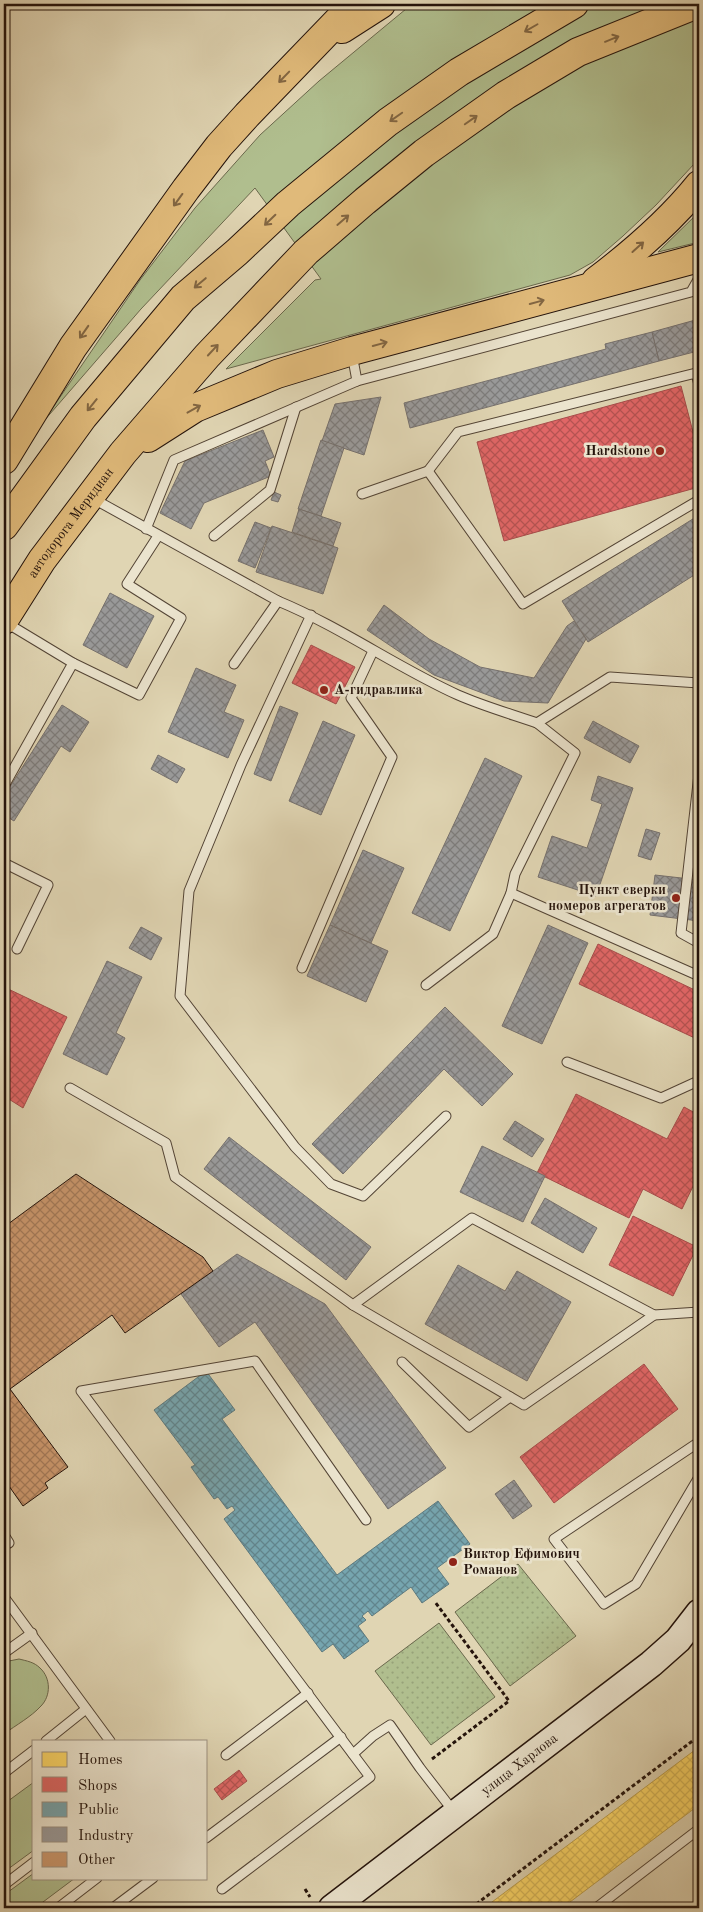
<svg xmlns="http://www.w3.org/2000/svg" width="703" height="1912" font-family="'Old Standard TT',serif">
<defs>
<pattern id="park-dots" width="8" height="8" patternUnits="userSpaceOnUse" patternTransform="scale(1.25)"><rect width="8" height="8" fill="#b0be8e"/><path d="M2 2h.1M6 6h.1" fill="none" stroke="#97a279" stroke-width="1.8" stroke-linecap="round"/></pattern>
<pattern id="homes-cross-hatch" width="8" height="8" patternUnits="userSpaceOnUse" patternTransform="scale(1.25)"><rect width="8" height="8" fill="#ffd966"/><path d="M0 0l8 8M0 8l8-8" fill="none" stroke="#dab957"/></pattern>
<pattern id="shops-cross-hatch" width="8" height="8" patternUnits="userSpaceOnUse" patternTransform="scale(1.25)"><rect width="8" height="8" fill="#e06666"/><path d="M0 0l8 8M0 8l8-8" fill="none" stroke="#b55352"/></pattern>
<pattern id="public-cross-hatch" width="8" height="8" patternUnits="userSpaceOnUse" patternTransform="scale(1.25)"><rect width="8" height="8" fill="#76a5af"/><path d="M0 0l8 8M0 8l8-8" fill="none" stroke="#61858d"/></pattern>
<pattern id="industry-cross-hatch" width="8" height="8" patternUnits="userSpaceOnUse" patternTransform="scale(1.25)"><rect width="8" height="8" fill="#999"/><path d="M0 0l8 8M0 8l8-8" fill="none" stroke="#7d7c7b"/></pattern>
<pattern id="building-cross-hatch" width="8" height="8" patternUnits="userSpaceOnUse" patternTransform="scale(1.25)"><rect width="8" height="8" fill="#ca976d"/><path d="M0 0l8 8M0 8l8-8" fill="none" stroke="#a47a58"/></pattern>
</defs>
<rect width="100%" height="100%" fill="#e0d5b3"/>
<filter id="stains"><feTurbulence type="fractalNoise" baseFrequency=".004" numOctaves="4"/><feColorMatrix values="0 0 0 0 .2 0 0 0 0 .09 0 0 0 0 .02 0 0 0 .5 -.17"/></filter>
<radialGradient id="worn" r=".72"><stop offset=".6" stop-color="#630" stop-opacity="0"/><stop offset="1" stop-color="#630" stop-opacity=".3"/></radialGradient>
<g fill="#b0be8e" stroke="#6a684c">
<path d="M412,4H699V155L695,163L656,205L623,236L593,262L570,275L226,369L315,280L321,279L255,188L141,309L43,422L140,280L195,208L260,135L319,81Z"/>
<path d="M699,212V242L658,252Z"/>
<path d="M19,1659C27,1661 34,1662 40,1668C51,1678 51,1696 41,1706C31,1717 16,1725 4,1734V1665L9,1661Z"/>
<path d="M34,1782V1850L4,1872V1804Z"/>
<path d="M34,1873V1878H75L35,1908H4V1895Z"/>
</g>
<g fill="url(#park-dots)" stroke="#6a684c">
<path d="M518,1564L576,1636L510,1686L455,1612Z"/>
<path d="M439,1623L495,1697L431,1745L375,1671Z"/>
</g>
<path fill="url(#homes-cross-hatch)" stroke="#bd9e4b" d="M699,1747V1805L562,1908H484Z"/>
<g fill="url(#shops-cross-hatch)" stroke="#a84d4b">
<path d="M681,386L699,455V487L504,541L477,442Z"/>
<path d="M311,645L355,667L336,704L292,683Z"/>
<path d="M598,944L699,992V1040L579,984Z"/>
<path d="M4,987L67,1017L23,1108L4,1096Z"/>
<path d="M576,1094L667,1139L684,1107L699,1115V1174L682,1209L643,1189L629,1218L537,1173Z"/>
<path d="M633,1216L697,1247L673,1296L609,1265Z"/>
<path d="M644,1364L678,1409L554,1503L520,1457Z"/>
<path d="M239,1770L247,1781L222,1800L214,1789Z"/>
</g>
<path fill="url(#public-cross-hatch)" stroke="#5d797e" d="M206,1371L235,1410L222,1419L337,1575L438,1501L470,1544L437,1568L449,1584L422,1603L411,1587L372,1616L368,1611L362,1616L366,1620L358,1626L369,1641L344,1659L333,1644L322,1652L224,1519L235,1510L232,1506L227,1509L218,1497L214,1499L191,1467L195,1465L154,1410Z"/>
<g fill="url(#industry-cross-hatch)" stroke="#76716e">
<path d="M699,319V363L697,364L694,352L659,361L652,332Z"/>
<path d="M652,332L659,361L410,428L404,403L606,349L605,344Z"/>
<path d="M381,397L364,455L322,441L335,404Z"/>
<path d="M263,430L274,457L265,461L271,476L204,503L191,529L160,513L185,461Z"/>
<path d="M321,440L344,448L321,516L298,509Z"/>
<path d="M274,492L281,495L278,502L271,500Z"/>
<path d="M299,509L341,523L333,546L292,532Z"/>
<path d="M696,517L699,521V572L588,642L562,601Z"/>
<path d="M255,522L271,528L255,568L238,561Z"/>
<path d="M272,526L338,548L323,594L256,572Z"/>
<path d="M110,593L154,616L127,668L83,645Z"/>
<path d="M384,605L429,639L480,667L534,678L567,626L574,621L586,639L548,703L504,701L434,675L367,630Z"/>
<path d="M196,668L236,685L224,712L244,720L228,758L168,732Z"/>
<path d="M62,705L89,722L70,752L61,746L14,821L4,815V796Z"/>
<path d="M280,706L298,713L271,781L254,774Z"/>
<path d="M323,721L355,735L321,815L289,801Z"/>
<path d="M593,721L639,746L630,763L584,738Z"/>
<path d="M158,755L185,769L177,783L151,769Z"/>
<path d="M485,758L522,776L450,931L412,913Z"/>
<path d="M598,776L633,788L596,896L538,877L552,836L587,848L602,804L591,800Z"/>
<path d="M646,829L660,833L651,860L638,856Z"/>
<path d="M363,850L404,868L371,943L330,925Z"/>
<path d="M655,875L699,880V921L650,915Z"/>
<path d="M330,925L388,951L366,1002L307,976Z"/>
<path d="M548,925L588,943L542,1044L502,1026Z"/>
<path d="M141,927L162,938L151,960L129,948Z"/>
<path d="M107,961L142,977L116,1033L125,1038L107,1075L63,1054Z"/>
<path d="M445,1007L513,1074L482,1106L444,1069L343,1174L312,1144Z"/>
<path d="M515,1121L544,1139L532,1157L503,1139Z"/>
<path d="M229,1137L371,1247L346,1280L204,1169Z"/>
<path d="M482,1146L545,1176L523,1222L460,1192Z"/>
<path d="M545,1198L597,1228L583,1253L531,1223Z"/>
<path d="M237,1254L325,1304L446,1468L388,1509L255,1322L219,1347L181,1294Z"/>
<path d="M458,1265L505,1291L517,1271L571,1302L527,1381L425,1324Z"/>
<path d="M514,1480L532,1506L513,1519L495,1494Z"/>
</g>
<path fill="url(#building-cross-hatch)" stroke="#24130b" d="M76,1174L203,1257L213,1271L125,1333L112,1315L10,1389L68,1467L45,1483L48,1488L23,1506L4,1479V1227Z"/>
<g fill="none" stroke-linecap="round" stroke-linejoin="round">
<defs>
<g id="lane">
<path d="M352,354L357,381"/>
<path d="M428,471L458,432L696,373L699,385"/>
<path d="M362,494L428,471L523,604L699,500"/>
<path d="M92,498L278,601C341,627 396,667 458,695C483,706 511,714 537,723L610,677L699,683"/>
<path d="M146,529L174,460L357,381L691,292L699,278"/>
<path d="M214,536L270,490L296,407"/>
<path d="M311,615L241,765L189,891L180,996L295,1147L331,1184L363,1196L446,1116"/>
<path d="M5,622L73,663L139,695L181,618L127,584L158,536"/>
<path d="M234,664L278,601"/>
<path d="M699,774L681,933L699,943"/>
<path d="M4,786L73,663"/>
<path d="M4,863L48,885L17,949"/>
<path d="M511,893L699,976"/>
<path d="M302,968L392,757L351,698L373,651"/>
<path d="M426,985L493,934L511,893L515,874L575,753L537,723"/>
<path d="M567,1062L661,1098L696,1082L699,1083"/>
<path d="M70,1088L166,1143L175,1177L353,1305L472,1218L654,1315L699,1312"/>
<path d="M4,1166V1167"/>
<path d="M353,1305L524,1405L654,1315"/>
<path d="M402,1362L469,1427L510,1397"/>
<path d="M699,1442L554,1539L604,1604L636,1584L699,1477"/>
<path d="M4,1535L9,1543"/>
<path d="M4,1597L110,1741"/>
<path d="M4,1653L32,1633"/>
<path d="M46,1741L86,1709"/>
<path d="M353,1754L373,1736L390,1725L420,1768L454,1812"/>
<path d="M226,1755L308,1693"/>
<path d="M4,1773L34,1750"/>
<path d="M206,1838L341,1737"/>
<path d="M4,1885L34,1862"/>
<path d="M222,1889L370,1777L81,1391L255,1361L366,1520"/>
<path d="M58,1908L97,1878"/>
<path d="M113,1908L153,1878"/>
<path d="M596,1908L699,1829"/>
</g>
<g id="secondary">
<path id="s1" d="M332,1908L651,1664L678,1640L699,1613"/>
</g>
<g id="primary">
<path d="M342,29L381,4"/>
<path d="M596,281C633,253 670,221 699,185"/>
<path d="M148,438L195,408L277,374L352,351L699,258"/>
<path d="M4,460L73,347L186,189L219,146L247,115L354,4"/>
<path d="M4,526L83,417L183,298L237,252L288,204L388,122L459,72L574,4"/>
<path id="s2" d="M4,620L42,560L123,453L207,356L306,252L365,201L424,153L506,95L578,52L697,4"/>
</g>
</defs>
<use href="#lane" stroke="#534435" stroke-width="11"/>
<use href="#secondary" stroke="#24130b" stroke-width="29"/>
<use href="#primary" stroke="#24130b" stroke-width="30"/>
<g stroke="#24130b" stroke-width="3" stroke-dasharray="4 2.5" stroke-linecap="butt">
<path d="M432,1759L509,1701L435,1602"/>
<path d="M305,1889L310,1897"/>
<path d="M471,1908L699,1736"/>
</g>
<use href="#lane" stroke="#ebe4ce" stroke-width="9"/>
<use href="#secondary" stroke="#ebe4ce" stroke-width="26"/>
<use href="#primary" stroke="#e0ba7a" stroke-width="28"/>
</g>
<defs><path id="oneway-shaft" d="M-6 0H5M1.5-3L5.5 0L1.5 3" fill="none" stroke-width="1.6" stroke-linecap="round" stroke-linejoin="round" transform="scale(1.25)"/></defs>
<g stroke="#826642">
<use href="#oneway-shaft" transform="translate(531 28) rotate(150)"/>
<use href="#oneway-shaft" transform="translate(612 39) rotate(-22)"/>
<use href="#oneway-shaft" transform="translate(284 77) rotate(134)"/>
<use href="#oneway-shaft" transform="translate(396 117) rotate(145)"/>
<use href="#oneway-shaft" transform="translate(471 120) rotate(-35)"/>
<use href="#oneway-shaft" transform="translate(178 200) rotate(126)"/>
<use href="#oneway-shaft" transform="translate(270 220) rotate(136)"/>
<use href="#oneway-shaft" transform="translate(343 220) rotate(-41)"/>
<use href="#oneway-shaft" transform="translate(638 247) rotate(-42)"/>
<use href="#oneway-shaft" transform="translate(200 283) rotate(140)"/>
<use href="#oneway-shaft" transform="translate(537 302) rotate(-15)"/>
<use href="#oneway-shaft" transform="translate(84 332) rotate(125)"/>
<use href="#oneway-shaft" transform="translate(380 344) rotate(-15)"/>
<use href="#oneway-shaft" transform="translate(213 350) rotate(-47)"/>
<use href="#oneway-shaft" transform="translate(92 405) rotate(129)"/>
<use href="#oneway-shaft" transform="translate(194 409) rotate(-29)"/>
</g>
<g fill="#8f2418" stroke="#ebe4ce" stroke-width="2">
<circle cx="660" cy="451" r="5"/>
<circle cx="324" cy="690" r="5"/>
<circle cx="676" cy="898" r="5"/>
<circle cx="453" cy="1562" r="5"/>
</g>
<g text-anchor="middle" dominant-baseline="central" stroke-width="5" stroke-linejoin="round" paint-order="stroke">
<g font-size="14" font-weight="bold" fill="#24130b" stroke="#ebe4ce" text-anchor="end">
<text x="650" y="451">Hardstone</text>
<text x="334" y="690" text-anchor="start">А-гидравлика</text>
<text x="666" y="890">Пункт сверки<tspan x="666" dy="16">номеров агрегатов</tspan></text>
<text x="463" y="1554" text-anchor="start">Виктор Ефимович<tspan x="463" dy="16">Романов</tspan></text>
</g>
<g font-size="14" fill="#24130b" stroke="#ebe4ce">
<text stroke="none"><textPath href="#s2" startOffset="118">автодорога Меридиан</textPath></text>
<text stroke="none"><textPath href="#s1" startOffset="236">улица Харлова</textPath></text>
</g>
</g>
<rect width="703" height="1912" fill="none" stroke="#e0d5b3" stroke-width="20"/>
<rect x="5" y="5" width="693" height="1902" fill="none" stroke="#24130b" stroke-width="2.5"/>
<rect x="10" y="10" width="683" height="1892" fill="none" stroke="#24130b"/>
<rect x="32" y="1740" width="175" height="140" fill="#ebe4ce" stroke="#9b9080"/>
<rect x="42" y="1752" width="25" height="15" fill="#ffd966" stroke="#9b9080"/>
<text x="78" y="1764" font-size="15" fill="#24130b">Homes</text>
<rect x="42" y="1777" width="25" height="15" fill="#e06666" stroke="#9b9080"/>
<text x="78" y="1790" font-size="15" fill="#24130b">Shops</text>
<rect x="42" y="1802" width="25" height="15" fill="#76a5af" stroke="#9b9080"/>
<text x="78" y="1814" font-size="15" fill="#24130b">Public</text>
<rect x="42" y="1827" width="25" height="15" fill="#999999" stroke="#9b9080"/>
<text x="78" y="1840" font-size="15" fill="#24130b">Industry</text>
<rect x="42" y="1852" width="25" height="15" fill="#ca976d" stroke="#9b9080"/>
<text x="78" y="1864" font-size="15" fill="#24130b">Other</text>
<rect width="100%" height="100%" filter="url(#stains)"/>
<rect width="100%" height="100%" fill="url(#worn)"/>
</svg>
